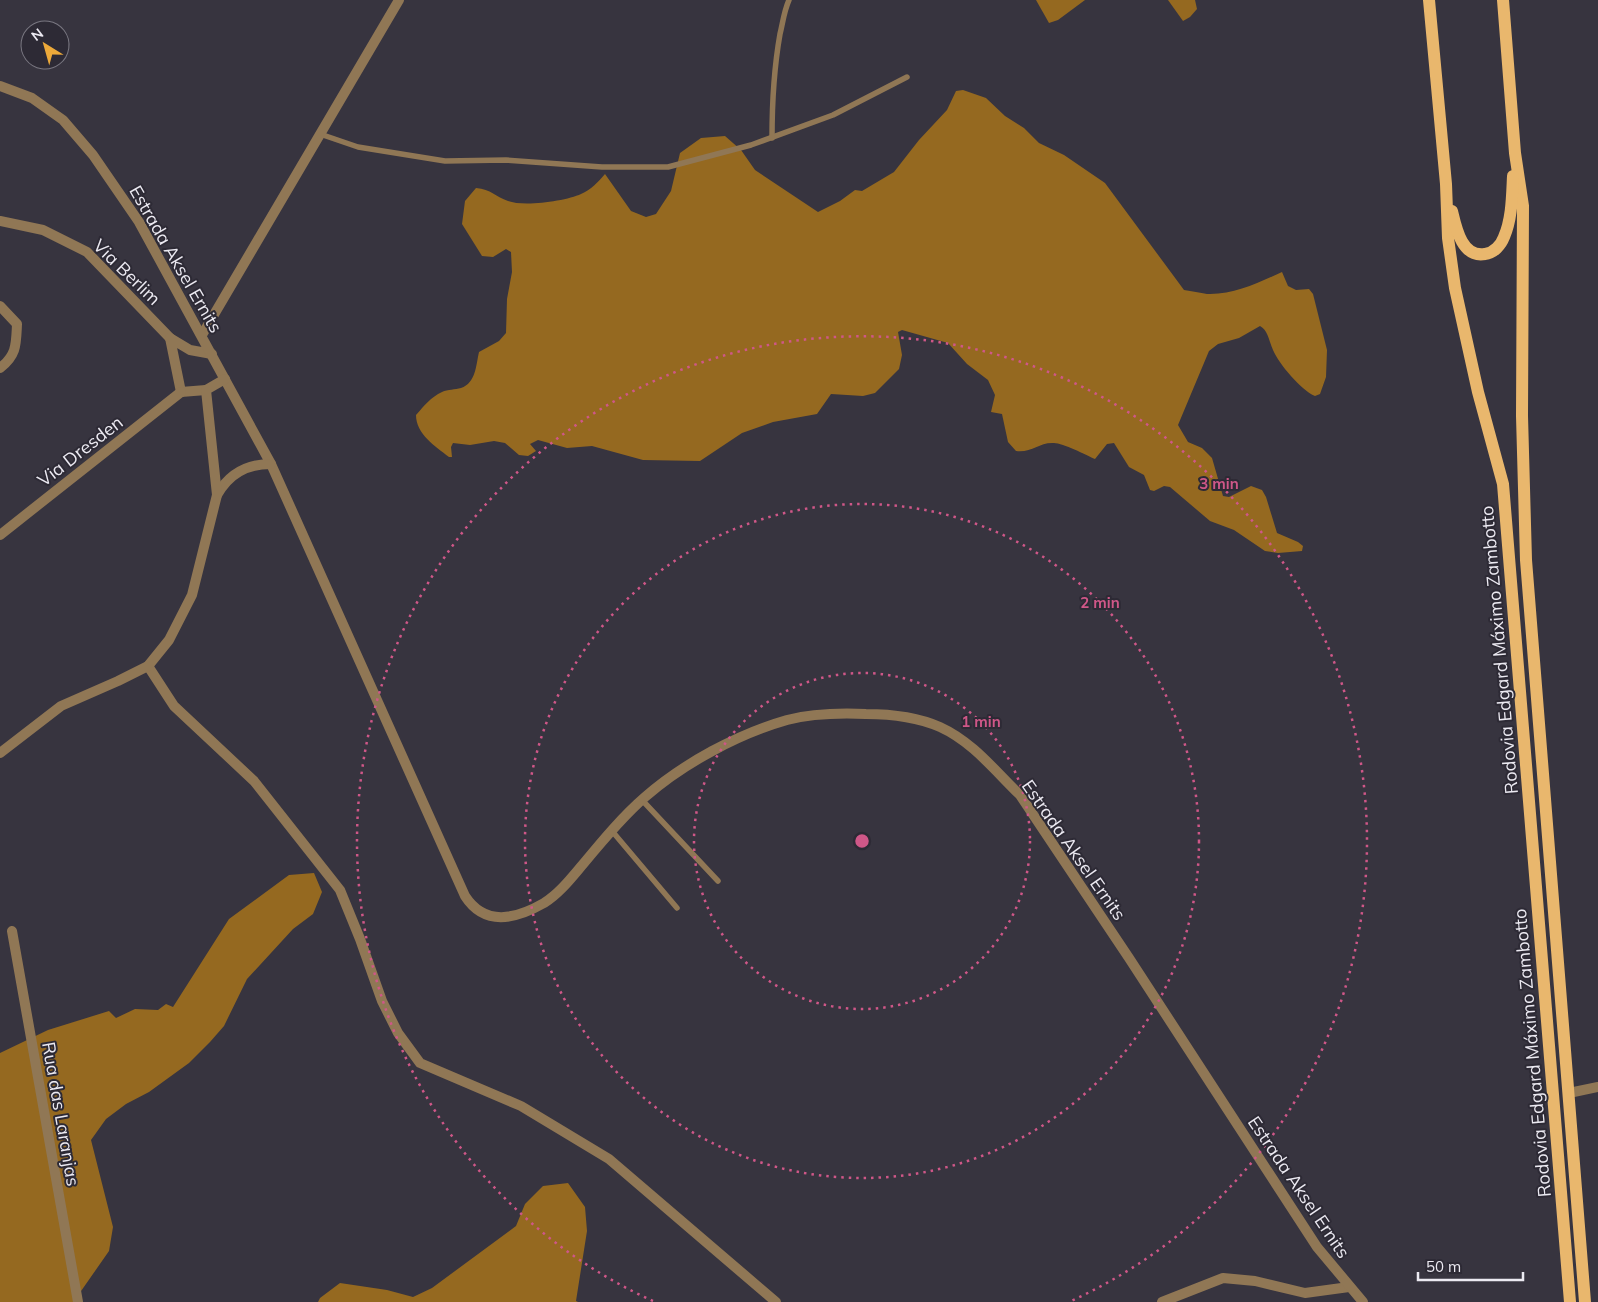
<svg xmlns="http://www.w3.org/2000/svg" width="1598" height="1302" font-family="Mulish,sans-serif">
<rect width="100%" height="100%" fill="#37343f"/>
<g fill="#956920">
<path d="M1036,0H1085L1058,20L1049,23Z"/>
<path d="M1168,0H1195L1197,9L1190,17L1183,21Z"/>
<path d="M963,90L986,98L1005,116L1024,128L1039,143L1064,155L1105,183L1184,290C1192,291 1200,293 1207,294C1234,295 1258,283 1282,272L1288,286L1296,290L1309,289L1313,294L1327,350L1326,377L1320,394L1315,396C1301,390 1279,364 1273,350C1269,341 1268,330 1260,326L1239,338L1218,344L1209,351L1178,425L1188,442L1202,448L1212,458L1223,496L1229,497L1251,486L1262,490L1266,497L1277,533L1298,542L1303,546L1302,551L1278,553L1265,551L1234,530L1210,521L1170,487L1164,486L1154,491L1150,490L1144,475L1129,467L1114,443L1107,444L1095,459C1086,455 1063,443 1054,443C1039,442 1032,453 1016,451L1008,442L1002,414L991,412L995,395L988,380L967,364L948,343L902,330L898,332L902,355L899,369L875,393L863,396L831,394L817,414L773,422L742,433L700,461L643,460L592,446L567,448L538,440L530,444L536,451L528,456L519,455L505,443L494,441L470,445L453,443L451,447L452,457H449C435,446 416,434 416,415C424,406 431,397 442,392C448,389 455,390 461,388C476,383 476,365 479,352L499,341L506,333L507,299L512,272L511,252L506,249L493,257L482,256L462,224L465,201L476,188C491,189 496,197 508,201C524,207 566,201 581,194C591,190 598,182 605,174L631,211L646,217L656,214L671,191L680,153L701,138L725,136L741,150L755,170L818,212L840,201L855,190L862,191L894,172L919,140L947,110L956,91Z"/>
<path d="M314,873L322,892L313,914L293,929L247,979L224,1026L210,1042L189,1063L149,1092L126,1104L106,1119L91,1140L113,1227L109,1251L79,1294L78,1302H0V1053L48,1030L109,1011L116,1018L135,1009L158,1010L166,1004L173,1007L229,919L289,875Z"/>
<path d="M568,1183L585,1207L587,1231L576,1301L578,1302H318L320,1298L340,1283L387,1290L413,1297L432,1288L516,1226L525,1204L543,1186Z"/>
</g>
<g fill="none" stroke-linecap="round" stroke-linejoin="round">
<g stroke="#907755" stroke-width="5.5">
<path d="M320,134L358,147L445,161L506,160L602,167H668L751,145L833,115L907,77"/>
<path d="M772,138C772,103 774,68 780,34C783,22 784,11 789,0"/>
<path d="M642,800L718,881"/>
<path d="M612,831L677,908"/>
</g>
<g stroke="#907755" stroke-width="10">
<path d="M0,221L43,230L87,252L170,338"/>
<path d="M0,306L17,324C16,344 17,355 0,368"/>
<path d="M202,335L399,0"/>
<path d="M181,392L170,338L190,350L212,354"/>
<path d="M181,392L206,390"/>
<path d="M0,535L181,392"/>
<path d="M148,666L174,706L254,781L340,890L360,939L382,1001L398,1033L420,1063L521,1106L609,1159L776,1302"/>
<path d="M12,931L78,1302"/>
<path d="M1569,1093L1598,1087"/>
<path d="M1162,1302L1223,1278L1255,1281L1305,1293L1349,1287"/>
</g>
<g stroke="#907755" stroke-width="10">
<path d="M0,86L32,98L63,120L93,155L139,222L271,464L465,896C485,927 516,919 544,903C560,893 572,877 584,863C603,840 623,816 645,797C684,763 738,734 787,720C810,714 843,713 866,714C891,714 917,717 940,727C973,742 995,771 1020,795L1129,958L1317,1247L1363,1302"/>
<path d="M217,495C229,474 246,464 271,464"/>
<path d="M0,753L61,706L118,681L148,666L169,640L192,595L217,495L206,390L225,379"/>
</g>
<g stroke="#e9b76d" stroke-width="12">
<path d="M1429,0L1446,184L1448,238L1455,288L1478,392L1503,484L1570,1302"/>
<path d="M1503,0L1515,153L1523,206L1522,416L1526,560L1585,1302"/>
<path d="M1452,211C1456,228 1462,258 1485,254C1494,253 1501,245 1504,237C1512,219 1512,196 1513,176"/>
</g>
</g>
<g fill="none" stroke="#cf5788" stroke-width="2.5" stroke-dasharray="2.5 5">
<circle cx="862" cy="841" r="168"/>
<circle cx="862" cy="841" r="337"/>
<path d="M653 1301A505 505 0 1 1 1071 1301"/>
</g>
<g text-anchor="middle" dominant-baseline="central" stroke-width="4" stroke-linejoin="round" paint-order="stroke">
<g font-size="18" fill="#eceaf2" stroke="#2d2a35">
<text transform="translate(176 259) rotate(60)">Estrada Aksel Ernits</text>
<text transform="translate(127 272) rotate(44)">Via Berlim</text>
<text transform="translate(80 451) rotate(-38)">Via Dresden</text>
<text transform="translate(1499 650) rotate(-95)">Rodovia Edgard Máximo Zambotto</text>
<text transform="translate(1074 850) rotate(55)">Estrada Aksel Ernits</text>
<text transform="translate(1532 1053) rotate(-95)">Rodovia Edgard Máximo Zambotto</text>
<text transform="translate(61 1114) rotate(80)">Rua das Laranjas</text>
<text transform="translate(1299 1187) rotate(56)">Estrada Aksel Ernits</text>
</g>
</g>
<circle cx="862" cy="841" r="8" fill="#cf5788" stroke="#2d2a35" stroke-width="2.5"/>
<g font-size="15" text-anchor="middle" font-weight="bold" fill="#cf5788" stroke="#2d2a35" stroke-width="4" stroke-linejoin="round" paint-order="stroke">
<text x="1219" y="489">3 min</text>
<text x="1100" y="608">2 min</text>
<text x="981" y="727">1 min</text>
</g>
<g transform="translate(45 45) rotate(323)"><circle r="24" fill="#2d2a35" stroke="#797781"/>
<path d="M0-4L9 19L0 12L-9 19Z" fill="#eca93a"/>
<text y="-8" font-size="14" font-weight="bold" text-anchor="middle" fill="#eceaf2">N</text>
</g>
<path d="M1418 1272v8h105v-8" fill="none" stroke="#eceaf2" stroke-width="2.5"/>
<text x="1426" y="1272" font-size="15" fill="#eceaf2" stroke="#2d2a35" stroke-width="4" paint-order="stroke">50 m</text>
</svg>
